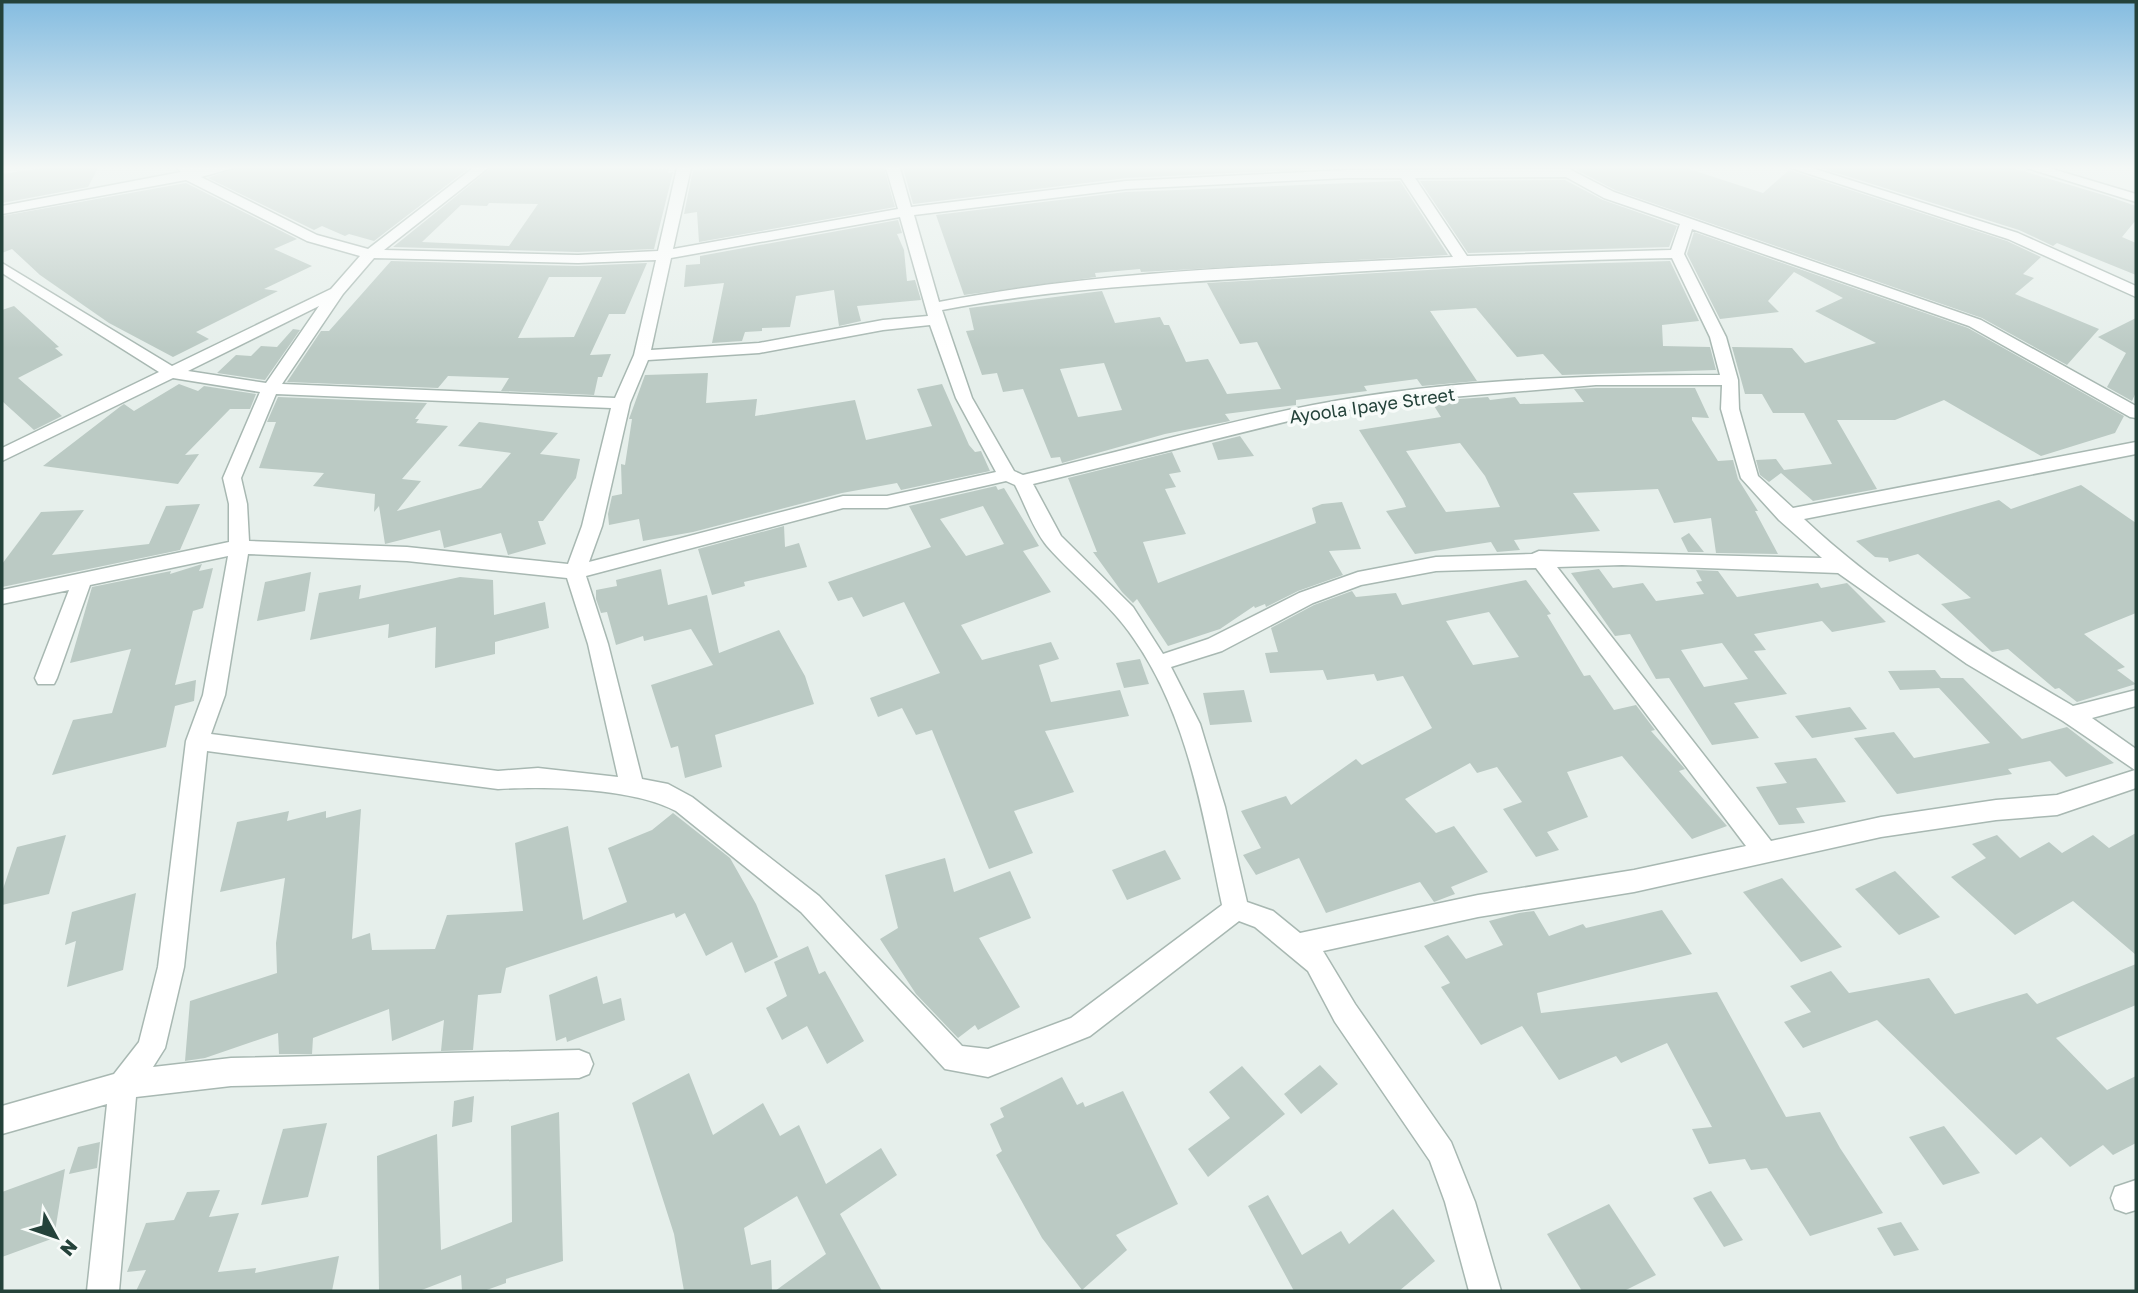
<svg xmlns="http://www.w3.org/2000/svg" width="2138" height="1293" font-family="'Golos Text',sans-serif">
<rect width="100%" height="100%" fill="#e6efeb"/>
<g fill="#bbcac4" fill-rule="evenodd">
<path d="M42,168H98L88,187L2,203V174Z"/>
<path d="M235,168H469L374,241L349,234L345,236L322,226L314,230L208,178Z"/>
<path d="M491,168H643L669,169L668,173L673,172L654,249L578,252L393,247ZM489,203L538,204L509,246L422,242L461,205L487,206Z"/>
<path d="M714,168H884L895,207L699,242L697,212L684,214L693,170Z"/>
<path d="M903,168H1310L1311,169L1126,178L913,204Z"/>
<path d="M1573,168H1686L1763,193L1789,170L2007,241L2041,257L2023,274L2034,278L2015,294L2099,329L2067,365L1982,318L1615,190Z"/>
<path d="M1821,168H2013L2107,196L2136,206V220L2122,237L2136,243V275L2057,243L2053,246L2019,230Z"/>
<path d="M1565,180L1603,200L1677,226L1669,247L1468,253L1420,181Z"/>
<path d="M1400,181L1448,255L1141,272L1140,269L1095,273L1096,277L964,295L936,215L1126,192Z"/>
<path d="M186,183L297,239L274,249L312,266L264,289L278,291L196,332L209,339L173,357L109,323L40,275L12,249L2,253V216Z"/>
<path d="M898,220L902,233L897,234L904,250L907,281L915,280L921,300L857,306L861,321L839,326L834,290L796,296L790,327L762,328V331L745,332L742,341L712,343L724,283L684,287L686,265L700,264V256Z"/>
<path d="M1694,232L1968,328L2124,416L2115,433L2041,456L1944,400L1895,420H1837L1877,489L1813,501L1781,473L1769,482L1760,475L1756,460L1776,459L1784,470L1832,464L1804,413H1773L1762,394H1745L1732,347L1792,348L1805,363L1876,343L1815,311L1843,298L1794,272L1768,301L1779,312L1720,319L1687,254Z"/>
<path d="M391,261L578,266L647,263L625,314H609L590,355L611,354L602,377H598L594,395L501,391L509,378L448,376L438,388L287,382L321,331H329ZM549,277H602L574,337L518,338Z"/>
<path d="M1670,261L1699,321L1662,325L1663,346L1710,347L1716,370L1562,375L1543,354L1517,357L1476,308L1430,311L1477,381L1422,386L1417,379L1364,386L1367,391L1296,400V405L1225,414L1230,421L1165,434L1062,463L1060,457L1051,458L1023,389L1003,392L997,373L982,375L966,331L974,330L969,308L1102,291L1115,323L1160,317L1164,325H1169L1186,362L1208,359L1227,394L1281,389L1257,342L1240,344L1207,283L1479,267ZM1104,363L1122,410L1078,417L1060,369Z"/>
<path d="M14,306L59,347L55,348L63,355L18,378L62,416L34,430L2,401V310Z"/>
<path d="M2136,318V392L2132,401L2107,387L2126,353L2098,337Z"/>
<path d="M293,329L300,330L265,380L217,373L236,355L251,356L261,346L277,347Z"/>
<path d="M708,373L706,403L757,399L755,416L855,400L866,440L932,426L917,389L942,384L969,445L975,452L981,451L990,471L901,490L897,483L842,493L693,532L643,541L639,519L609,525L608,514L612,496L622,494L621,464L625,465L632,419H629L645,375Z"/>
<path d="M179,384L198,391L204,386L256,394L250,409H230L185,455L199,454L178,484L43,466L121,406L124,404L134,411Z"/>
<path d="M1596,388H1695L1709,418L1692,417V420L1718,461L1733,460L1738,479L1758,511H1755L1778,554L1716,553L1711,518L1674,523L1658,489L1573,493L1600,531L1514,540L1520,550L1497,552L1491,542L1415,554L1386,511L1406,507L1403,500L1359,430L1441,417L1431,401L1488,397L1490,400L1515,397L1520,404L1584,402L1574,389ZM1460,443L1485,476L1500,507L1446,512L1406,451Z"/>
<path d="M278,397L427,403L415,419H419L416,423L448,426L402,479L421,481L397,511L481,488L511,453L458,446L479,422L558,433L540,454L580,459L576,478L543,521H538L546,544L508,555L501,533L444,548L440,530L385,544L379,506L374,512L375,494L313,486L324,473L259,468L276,422H267Z"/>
<path d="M1240,436L1254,456L1218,460L1212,443Z"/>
<path d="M1172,452L1181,472L1169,474L1176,487L1165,489L1186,534L1143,542L1158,583L1316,523L1312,508L1322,504L1342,502L1361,549L1329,551L1343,575L1298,591L1266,607L1265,604L1255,608L1254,606L1220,629L1168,646L1137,599L1133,603L1122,592L1093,552H1097L1068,478Z"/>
<path d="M2081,485L2136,523V613L2084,634L2125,667L2117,670L2136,684L2077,702L2059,688L2055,689L2008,649L1992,652L1941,604L1971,598L1918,554L1889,562L1888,558L1875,557L1856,541L1999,500L2011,509Z"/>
<path d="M996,486L998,490L1004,488L1039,546L1023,551L1051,592L961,625L982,660L1051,642L1059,659L1039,665L1051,702L1120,690L1129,716L1045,731L1074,792L1014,811L1033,853L989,869L932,730L916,735L902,708L878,717L870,698L940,673L904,602L863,617L852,597L838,601L828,582L931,547L909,506ZM983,506L1004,544L966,556L940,519Z"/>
<path d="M200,504L180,550L2,587V564L41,512L84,510L52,555L149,544L166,506Z"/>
<path d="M784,526L785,547L799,543L807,567L744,582L745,586L712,595L698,549Z"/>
<path d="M1689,533L1704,552H1688L1681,538Z"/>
<path d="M202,564L199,571L213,568L203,608L193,611L175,685L196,680L194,701L175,706L166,747L52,775L73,720L112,713L131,649L70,663L92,587L171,571L170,574Z"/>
<path d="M661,569L668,605L707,595L719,653L779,630L805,676L814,704L715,735L722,767L685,778L678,746L671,748L651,685L713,665L691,629L644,641L643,636L616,645L607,612L601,613L596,599V590L617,586L616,580Z"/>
<path d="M1599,569L1613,588L1643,583L1656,601L1704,594L1696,582L1702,581L1696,570L1718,571L1737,597L1818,583L1821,588L1847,583L1886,622L1832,632L1822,621L1754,634L1766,650L1754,651L1787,694L1734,703L1759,738L1712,745L1669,678L1656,679L1630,634L1615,636L1571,573ZM1722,643L1748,679L1704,687L1681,650Z"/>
<path d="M311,572L305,611L257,621L265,582Z"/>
<path d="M460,577L493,580L494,615L545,602L549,628L495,642V654L435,668L436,627L388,638L389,624L310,640L319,593L361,585L359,599Z"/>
<path d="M1526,580L1551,614L1547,615L1584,676L1590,675L1614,710L1636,705L1655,730L1651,731L1685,769L1679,771L1727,826L1692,839L1622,756L1567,772L1588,817L1547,832L1559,850L1536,857L1503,809L1522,802L1497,767L1477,773L1470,763L1405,799L1436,833L1454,826L1488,872L1451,887L1455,894L1434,902L1420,882L1326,913L1299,858L1256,875L1243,855L1261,848L1241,811L1286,796L1291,805L1356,759L1362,765L1432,728L1403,676L1377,681L1374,674L1327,680L1323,670L1270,673L1265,653L1278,652L1271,628L1314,605L1352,591L1356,597L1396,593L1402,605ZM1489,612L1519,657L1473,665L1446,621Z"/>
<path d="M1140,659L1149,684L1124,688L1116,663Z"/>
<path d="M1935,670L1941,678H1963L2022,739L2067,727L2114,763L2066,777L2050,761L2008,769L2012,774L1897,794L1854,738L1894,732L1914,758L1990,743L1939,688L1900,690L1888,671Z"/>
<path d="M1244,690L1252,722L1210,725L1203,693Z"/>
<path d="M1850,707L1867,729L1812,738L1795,716Z"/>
<path d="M1816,758L1846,802L1796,808L1805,823L1779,825L1756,787L1787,783L1774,763Z"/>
<path d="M361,809L352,939L370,933L372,950L435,949L447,915L523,911L515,843L568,826L583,920L627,902L608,848L652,830L673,813L730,858L756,904L778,957L745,973L732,942L706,956L685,913L676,918L674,913L506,968L501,993L478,995L473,1050L441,1051L444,1020L392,1041L389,1009L313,1038L312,1054H279L278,1033L205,1058L185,1061L190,1001L277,973L276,943L285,878L220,892L237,822L289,811L287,821L326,811V818Z"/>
<path d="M2136,833V955L2073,901L2015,935L1951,877L1986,858L1972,844L1997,835L2020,858L2049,842L2062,853L2093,835L2109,848Z"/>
<path d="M66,835L49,894L2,905V892L17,847Z"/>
<path d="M1165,850L1181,879L1127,900L1112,870Z"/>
<path d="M945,858L954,892L1010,871L1031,918L979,938L1020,1007L978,1030L975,1025L958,1038L916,994L880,939L898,928L885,875Z"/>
<path d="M1895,871L1940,917L1899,935L1855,889Z"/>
<path d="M1782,878L1842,947L1801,962L1743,892Z"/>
<path d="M136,893L123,970L67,987L76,941L65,945L72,912Z"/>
<path d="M1662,910L1692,954L1537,993L1541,1013L1717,992L1786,1117L1820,1112L1840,1148L1883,1213L1810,1236L1767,1168L1751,1170L1745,1159L1709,1164L1692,1129L1712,1127L1667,1043L1621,1063L1616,1056L1559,1080L1522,1026L1481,1045L1441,987L1450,983L1424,946L1448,935L1466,959L1503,945L1489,921L1519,913L1534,911L1549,936L1583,924L1586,928Z"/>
<path d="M808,946L819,974L825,971L864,1041L827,1064L807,1026L782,1040L766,1008L787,996L774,962Z"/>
<path d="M2136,964V1005L2056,1038L2107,1090L2136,1076V1143L2113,1155L2103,1145L2070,1167L2041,1137L2016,1155L1877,1020L1803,1048L1784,1022L1811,1012L1790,986L1831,971L1849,993L1929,978L1955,1014L2027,993L2037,1004Z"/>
<path d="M597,976L603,1004L621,998L625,1020L567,1042L566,1037L556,1041L549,995Z"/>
<path d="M1320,1065L1338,1084L1301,1114L1284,1094Z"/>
<path d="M1242,1066L1285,1114L1208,1177L1188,1149L1230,1118L1209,1092Z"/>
<path d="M689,1073L713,1135L763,1103L780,1136L799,1125L826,1184L881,1148L897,1175L840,1214L882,1291H775L826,1254L797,1196L744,1228L751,1265L771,1260L772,1291H684L674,1234L632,1103Z"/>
<path d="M1062,1077L1077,1105L1083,1102L1085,1107L1123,1091L1178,1204L1116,1235L1127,1250L1082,1290L1042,1238L996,1155L1002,1151L990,1124L1004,1117L1000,1108Z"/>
<path d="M474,1096L472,1122L452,1127L454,1101Z"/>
<path d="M559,1112L563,1261L506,1279V1283L484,1291H462L461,1275L419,1291H379L377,1156L437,1134L441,1250L512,1222L511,1126Z"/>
<path d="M327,1123L308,1197L261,1205L283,1129Z"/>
<path d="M1944,1126L1980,1173L1943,1185L1909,1137Z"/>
<path d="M100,1142L97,1168L69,1174L78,1147Z"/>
<path d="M65,1169L54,1238L2,1257V1192Z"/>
<path d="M220,1190L209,1217L239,1213L218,1272L256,1268L255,1273L339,1256L332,1291H136L146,1270L127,1272L146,1223L174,1220L187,1192Z"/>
<path d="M1711,1191L1743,1240L1724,1247L1693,1198Z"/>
<path d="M1268,1195L1302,1255L1341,1231L1349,1244L1393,1209L1435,1261L1399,1291H1294L1248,1206Z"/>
<path d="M1609,1204L1656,1275L1624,1291H1582L1547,1234Z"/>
<path d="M1901,1222L1919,1250L1894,1256L1877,1228Z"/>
</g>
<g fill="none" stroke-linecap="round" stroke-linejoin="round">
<defs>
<g id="street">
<path d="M177,168H233L201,177L317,235L368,249L473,168H488L384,250L578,255L658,251L677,168H691L673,249L898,209L886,168H900L911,207L1126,181L1347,170L1569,169L1614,192L1981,320L2136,406V418L2130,417L1969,326L1692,229L1684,254L1726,337L1738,380L1739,409L1758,476L1793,508L2136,442V454L1804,519C1884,594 1979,651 2073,706L2136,690V706L2092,718L2136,749V788L2057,815L1996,820L1881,837L1634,892L1478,917L1323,951L1355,1004L1451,1142L1475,1202L1501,1291H1469L1445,1202L1430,1161L1335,1022L1308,971L1255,927L1239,921L1090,1036L988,1077L945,1069L801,912L676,811C634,788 546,786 498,789L207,751L184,967L165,1048L153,1067L231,1058L579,1050L589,1054L593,1064L589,1074L579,1078L231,1086L136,1097L119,1291H87L107,1104L2,1134V1106L114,1074L139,1042L158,967L186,741L203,695L228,556L90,585L57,678L54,684H38L35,678L69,590L2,604V590L229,542V504L223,478L260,392L173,378L2,461V448L159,372L2,273V263L172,366L331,289L360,256L307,241L186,180L2,214V206L181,172ZM1566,177L1604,198L1680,224L1671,250L1467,256L1415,178ZM1347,178H1401L1453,257C1282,266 1108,269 939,302L914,215L1126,189ZM900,217L928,316L883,320L759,343L651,350L671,258ZM374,258L578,263L656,260L634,355L615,398L282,384L343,294ZM1672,258L1710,337L1720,375C1585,375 1446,379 1313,405C1216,424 1119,452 1023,475L1014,471L972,398L942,310C1055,288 1170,283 1285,276C1414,268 1543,260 1672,258ZM319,306L266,383L188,371ZM930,325L956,398L996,472L887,496H843L589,562L602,526L630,403L648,360L759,353L883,330ZM1596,385H1722L1721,409L1741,478L1779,520L1822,558L1539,551L1532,554L1436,557L1358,572L1299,593L1208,639L1163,654L1133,607L1061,536L1033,484L1313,415L1416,400ZM276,394L611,408L582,526L568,564L407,547L249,541L247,504L241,478ZM1006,481L1015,485C1025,504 1033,529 1047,546C1075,578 1110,603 1134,639C1188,716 1203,815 1222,905L1071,1018L988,1049L962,1046L819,896L692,797L668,784L642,779L608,644L586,576L843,508H887ZM248,554L407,561L567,578L588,644L618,777L538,768L498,771L211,734L225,695ZM1622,565L1838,573L1967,664L2063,721L2135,770L2057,795L1996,800L1881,817L1771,841L1557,567ZM1536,568L1746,846L1634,870L1478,895L1300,933L1273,911L1247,902L1225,807L1200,724L1171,667L1222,651L1313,603L1361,585L1436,571Z"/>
<path d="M1791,168H1812L2018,233L2136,286V297L2008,239Z"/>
<path d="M2027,168H2049L2136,194V202Z"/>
<path d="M2136,1180V1210L2126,1213L2115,1209L2111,1198L2115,1187Z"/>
</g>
</defs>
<use href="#street" stroke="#a8b8b2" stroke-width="3"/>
<use href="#street" fill="#fff" fill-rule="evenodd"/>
</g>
<linearGradient id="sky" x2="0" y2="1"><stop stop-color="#84bce0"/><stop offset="0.48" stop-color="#f4f8f6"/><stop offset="1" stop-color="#f4f8f6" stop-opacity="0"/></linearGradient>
<rect width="2138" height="349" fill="url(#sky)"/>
<g text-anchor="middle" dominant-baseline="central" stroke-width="7" stroke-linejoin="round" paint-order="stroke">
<g font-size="18" fill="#24423a" stroke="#f7fbf9">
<text transform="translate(1372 405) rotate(-8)">Ayoola Ipaye Street</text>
</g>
</g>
<rect width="2138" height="1293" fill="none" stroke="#24423a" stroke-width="7"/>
<g transform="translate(56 1237) rotate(130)" stroke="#f7fbf9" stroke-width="5" paint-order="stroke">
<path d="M0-5L12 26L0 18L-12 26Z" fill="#24423a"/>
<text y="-10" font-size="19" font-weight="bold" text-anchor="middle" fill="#24423a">N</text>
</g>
</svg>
